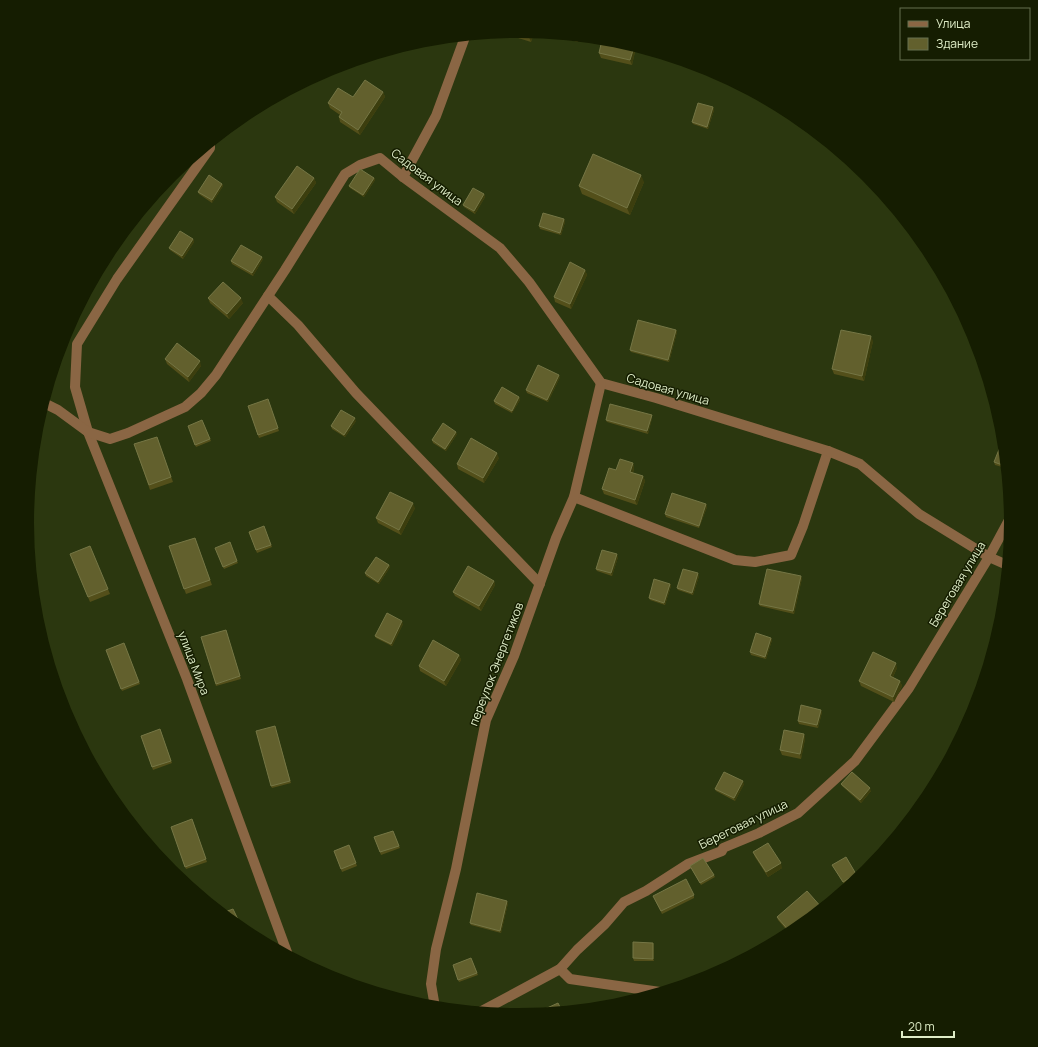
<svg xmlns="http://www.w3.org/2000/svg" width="1038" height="1047" font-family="Manrope,sans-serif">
<rect width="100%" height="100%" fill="#2b370f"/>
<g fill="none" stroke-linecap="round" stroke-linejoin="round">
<g stroke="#8a6644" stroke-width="10">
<path d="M268,296L298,325L356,393L540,584"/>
<path d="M574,497L735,560L755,562L791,555L803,526L828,451"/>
<path d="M560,969L570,979L660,992"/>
</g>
<g stroke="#8a6644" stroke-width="10">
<path d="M210,143V148L117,279L77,344L75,387L88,432L187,679L288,955"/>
<path d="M403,177L436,116L465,37"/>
<path d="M44,403L58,410L88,432L110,439L128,433L185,407L201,393L216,375L285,270L345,174L360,165L380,158L403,177L500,248L529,282L601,383L656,398L828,451L860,464L919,514L989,557L1007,565"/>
<path d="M435,1007L431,984L436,949L456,869L486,720L514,656L556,538L574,497L601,383"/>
<path d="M480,1012L560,969L577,950L605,924L624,902L646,891L688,864L722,851L723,848L759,833L798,813L855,761L909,688L989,557L1010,518"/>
</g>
</g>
<g fill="#534f1a">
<path d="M513,32H519L534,33L531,42L515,37Z"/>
<path d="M556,35L579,37L578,42L557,37Z"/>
<path d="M615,41L636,47L632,65L601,58L599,53Z"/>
<path d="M383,92L385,97L360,135L340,122L339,117L340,115L330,108L328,103L353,97Z"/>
<path d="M713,107L714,110L708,129L693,124L692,122Z"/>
<path d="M314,178L316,183L294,214L277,202L275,197Z"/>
<path d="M374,178L375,180L364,197L350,188L349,186Z"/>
<path d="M644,182L630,215L582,194L579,186Z"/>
<path d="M222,184L223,186L212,203L199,194L198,192Z"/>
<path d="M484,194L485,197L475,214L464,207L463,205Z"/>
<path d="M564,219L565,222L561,235L540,229L539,226Z"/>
<path d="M193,239L194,242L183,259L170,250L169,248Z"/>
<path d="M263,259L253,276L232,264L231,261Z"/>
<path d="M585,270L587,275L571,309L555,302L554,297Z"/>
<path d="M208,298L243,303L229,319L210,303Z"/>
<path d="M676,330L677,332L669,362L631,352L630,350Z"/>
<path d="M873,341L864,381L834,374L832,369Z"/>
<path d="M165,359L201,366L189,382L167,364Z"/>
<path d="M560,377L548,402L527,393L526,390Z"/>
<path d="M519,397L520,400L512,413L495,404L494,401Z"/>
<path d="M268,399L279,431L259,438L248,406Z"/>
<path d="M652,415V418L648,434L607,422L606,420Z"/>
<path d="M202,420L211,441L196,447L188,426Z"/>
<path d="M356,421L345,437L332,429L331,426Z"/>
<path d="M457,434L446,451L433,443L432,440Z"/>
<path d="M157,437L173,482L150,490L134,444Z"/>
<path d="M1004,448L1006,468L995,465L994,462Z"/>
<path d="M499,458L484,483L458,469L457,464Z"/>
<path d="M633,463L634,468L633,473L643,476L645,481L637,505L604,494L602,489L616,470Z"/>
<path d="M706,504L707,507L699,528L666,517L665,514Z"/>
<path d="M415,508L401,535L378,523L376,518Z"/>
<path d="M264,526L272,547L257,553L249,532Z"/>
<path d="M195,538L212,585L186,594L169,546Z"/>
<path d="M215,548L237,561L238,563L224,569Z"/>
<path d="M618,557L612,576L597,571L596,569Z"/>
<path d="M72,559L108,589L110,594L90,602Z"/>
<path d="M389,565L390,567L379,584L366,576L365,573Z"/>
<path d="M699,576L693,595L678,590L677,588Z"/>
<path d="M802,578L794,614L760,606L759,604Z"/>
<path d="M494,581L495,585L481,611L455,596L453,592Z"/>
<path d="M670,584L671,586L665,605L650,600L649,598Z"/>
<path d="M403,624L392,646L376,638L375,636Z"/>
<path d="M226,630L241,679L216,686L201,637Z"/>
<path d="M771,638L772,640L766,659L751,655L750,652Z"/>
<path d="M124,643L140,684L122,691L106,650Z"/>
<path d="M459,655L461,660L446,686L420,671L419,666Z"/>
<path d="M897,668L893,677L900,681L902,686L894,702L861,686L859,681Z"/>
<path d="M822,712L818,728L799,724L798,721Z"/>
<path d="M275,726L291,783L272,788L271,786Z"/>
<path d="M160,729L172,763L153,770L141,736Z"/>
<path d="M804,734L805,739L801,759L782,755L780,750Z"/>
<path d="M744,784L735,801L716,791L715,789Z"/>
<path d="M841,784L871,791L861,803L842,786Z"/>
<path d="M192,819L207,862L186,869L171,827Z"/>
<path d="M393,831L400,848L381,855L374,837Z"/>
<path d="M349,845L357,866L342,872L334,851Z"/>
<path d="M753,852L782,868L768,877L755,857Z"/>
<path d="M832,865L856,874L857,876L844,884Z"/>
<path d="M690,866L714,875L715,877L701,885Z"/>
<path d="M694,895V898L662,914L653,896Z"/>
<path d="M508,903L501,933L471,925L470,923Z"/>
<path d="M777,917L792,933L790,934L778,920Z"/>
<path d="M653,943L654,946V961H634L633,958Z"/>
<path d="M471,958L478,975L459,982L453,965Z"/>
</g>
<g fill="#3c3e0e">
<path d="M531,33H534L531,42L529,37Z"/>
<path d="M576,37H579L578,42Z"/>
<path d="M634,47H636L632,65L630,60Z"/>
<path d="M383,92L385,97L360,135L358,130Z"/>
<path d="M713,107L714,110L708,129L707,127Z"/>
<path d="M641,175L644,182L630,215L627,208Z"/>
<path d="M314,178L316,183L294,214L292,209Z"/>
<path d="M374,178L375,180L364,197L363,195Z"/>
<path d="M222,184L223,186L212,203V200Z"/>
<path d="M484,194L485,197L475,214L474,211Z"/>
<path d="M564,219L565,222L561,235L560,233Z"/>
<path d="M193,239L194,242L183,259L182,256Z"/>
<path d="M262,257L263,259L253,276L252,273Z"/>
<path d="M585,270L587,275L571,309L570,304Z"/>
<path d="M241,298L243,303L229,319L227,314Z"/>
<path d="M676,330L677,332L669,362L668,360Z"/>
<path d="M871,336L873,341L864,381L862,376Z"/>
<path d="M200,361L201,366L189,382L188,377Z"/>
<path d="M559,375L560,377L548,402L547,400Z"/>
<path d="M519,397L520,400L512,413V411Z"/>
<path d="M652,415V418L648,434L647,431Z"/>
<path d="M355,418L356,421L345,437L344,435Z"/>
<path d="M456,432L457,434L446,451L445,449Z"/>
<path d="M497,453L499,458L484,483L483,478Z"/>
<path d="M633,463L634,468L632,477L630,472Z"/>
<path d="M643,476L645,481L637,505L635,500Z"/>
<path d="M413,503L415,508L401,535L399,530Z"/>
<path d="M706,504L707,507L699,528V526Z"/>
<path d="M617,554L618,557L612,576L611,573Z"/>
<path d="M389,565L390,567L379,584L378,582Z"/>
<path d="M698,573L699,576L693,595L692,593Z"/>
<path d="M801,576L802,578L794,614L793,611Z"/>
<path d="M494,581L495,585L481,611L479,606Z"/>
<path d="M670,584L671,586L665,605L664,603Z"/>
<path d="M402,621L403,624L392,646L391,644Z"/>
<path d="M771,638L772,640L766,659L765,657Z"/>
<path d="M459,655L461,660L446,686L444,681Z"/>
<path d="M896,663L897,668L891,681L890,676Z"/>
<path d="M900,681L902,686L894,702L893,697Z"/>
<path d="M821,710L822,712L818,728L817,725Z"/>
<path d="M804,734L805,739L801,759L800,754Z"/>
<path d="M743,781L744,784L735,801L734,798Z"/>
<path d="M870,788L871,791L861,803L860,800Z"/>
<path d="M781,863L782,868L768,877L766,872Z"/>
<path d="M507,901L508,903L501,933L500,931Z"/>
<path d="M653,943L654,946V961L653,959Z"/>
</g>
<g fill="#62602d" stroke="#757645">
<path d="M513,32H519L531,33L529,37Z"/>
<path d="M602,40L615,41L634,47L630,60L599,53Z"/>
<path d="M365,80L383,92L358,130L339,117L342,112L328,103L338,88L353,97Z"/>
<path d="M698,103L713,107L707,127L692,122Z"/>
<path d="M593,154L641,175L627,208L579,186Z"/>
<path d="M297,166L314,178L292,209L275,197Z"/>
<path d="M360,169L374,178L363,195L349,186Z"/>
<path d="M209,175L222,184L212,200L198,192Z"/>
<path d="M473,188L484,194L474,211L463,205Z"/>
<path d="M543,213L564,219L560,233L539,226Z"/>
<path d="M180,231L193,239L182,256L169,248Z"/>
<path d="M241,245L262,257L252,273L231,261Z"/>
<path d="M570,262L585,270L570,304L554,297Z"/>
<path d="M223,282L241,298L227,314L208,298Z"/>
<path d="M638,320L676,330L668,360L630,350Z"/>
<path d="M841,330L871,336L862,376L832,369Z"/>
<path d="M177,343L200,361L188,377L165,359Z"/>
<path d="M538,365L559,375L547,400L526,390Z"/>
<path d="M502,387L519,397L512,411L494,401Z"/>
<path d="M268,399L278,428L258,435L248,406Z"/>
<path d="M610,404L652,415L647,431L606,420Z"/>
<path d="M341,410L355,418L344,435L331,426Z"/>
<path d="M202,420L210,439L195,445L188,426Z"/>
<path d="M443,423L456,432L445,449L432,440Z"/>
<path d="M157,437L171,477L149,485L134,444Z"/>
<path d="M471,438L497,453L483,478L457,464Z"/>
<path d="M1000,447L1004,448L1005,466L994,462Z"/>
<path d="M620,459L633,463L630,472L643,476L635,500L602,489L609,468L616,470Z"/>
<path d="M390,492L413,503L399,530L376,518Z"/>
<path d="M672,493L706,504L699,526L665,514Z"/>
<path d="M264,526L271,545L256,550L249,532Z"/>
<path d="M195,538L210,580L184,589L169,546Z"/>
<path d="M230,542L237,561L223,567L215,548Z"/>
<path d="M90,546L108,589L88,597L70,554Z"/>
<path d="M602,550L617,554L611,573L596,569Z"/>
<path d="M376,557L389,565L378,582L365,573Z"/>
<path d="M468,566L494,581L479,606L453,592Z"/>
<path d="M683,569L698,573L692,593L677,588Z"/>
<path d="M767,569L801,576L793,611L759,604Z"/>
<path d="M654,579L670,584L664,603L649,598Z"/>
<path d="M387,613L402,621L391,644L375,636Z"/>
<path d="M226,630L240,676L216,684L201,637Z"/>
<path d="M756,633L771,638L765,657L750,652Z"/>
<path d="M433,640L459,655L444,681L419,666Z"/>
<path d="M124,643L139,682L121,689L106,650Z"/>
<path d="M873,652L896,663L890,676L900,681L893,697L859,681Z"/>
<path d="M801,705L821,710L817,725L798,721Z"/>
<path d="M275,726L290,781L271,786L256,731Z"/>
<path d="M160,729L171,761L152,767L141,736Z"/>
<path d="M784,730L804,734L800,754L780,750Z"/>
<path d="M724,772L743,781L734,798L715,789Z"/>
<path d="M852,772L870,788L860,800L841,784Z"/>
<path d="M192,819L206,859L185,867L171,827Z"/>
<path d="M393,831L399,846L380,852L374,837Z"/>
<path d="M768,843L781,863L766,872L753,852Z"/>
<path d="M349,845L356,863L341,869L334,851Z"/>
<path d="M846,857L856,874L843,882L832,865Z"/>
<path d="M703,858L714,875L700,883L690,866Z"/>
<path d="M686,879L694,895L661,911L653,896Z"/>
<path d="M807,891L822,908L791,933L777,917Z"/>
<path d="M477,893L507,901L500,931L470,923Z"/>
<path d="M233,909L243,930L222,913Z"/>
<path d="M633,942L653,943V959L633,958Z"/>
<path d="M471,958L477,973L458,980L453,965Z"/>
<path d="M558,1003L562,1011L534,1014Z"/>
</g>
<g text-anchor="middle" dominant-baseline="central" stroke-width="3" stroke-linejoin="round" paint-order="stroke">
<g font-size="12" fill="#dfedc7" stroke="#151d01">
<text transform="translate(427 177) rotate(37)">Садовая улица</text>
<text transform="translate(668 389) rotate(16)">Садовая улица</text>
<text transform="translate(957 584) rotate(-59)">Береговая улица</text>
<text transform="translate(194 663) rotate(69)">улица Мира</text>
<text transform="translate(496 664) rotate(-69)">переулок Энергетиков</text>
<text transform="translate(743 824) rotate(-26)">Береговая улица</text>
</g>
</g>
<path d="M0 0H1038V1047H0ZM34 523a485 485 0 1 1 970 0a485 485 0 1 1-970 0Z" fill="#151d01" fill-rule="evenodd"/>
<rect x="900" y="8" width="130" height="52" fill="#151d01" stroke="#667050"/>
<rect x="908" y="21" width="20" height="6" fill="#8a6644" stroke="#667050"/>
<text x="936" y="28" font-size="12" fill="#dfedc7">Улица</text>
<rect x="908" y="38" width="20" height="12" fill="#62602d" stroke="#667050"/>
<text x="936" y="48" font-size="12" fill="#dfedc7">Здание</text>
<path d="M902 1031v6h52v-6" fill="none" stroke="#dfedc7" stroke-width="2"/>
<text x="908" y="1031" font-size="12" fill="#dfedc7" stroke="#151d01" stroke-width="3" paint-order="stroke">20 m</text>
</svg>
